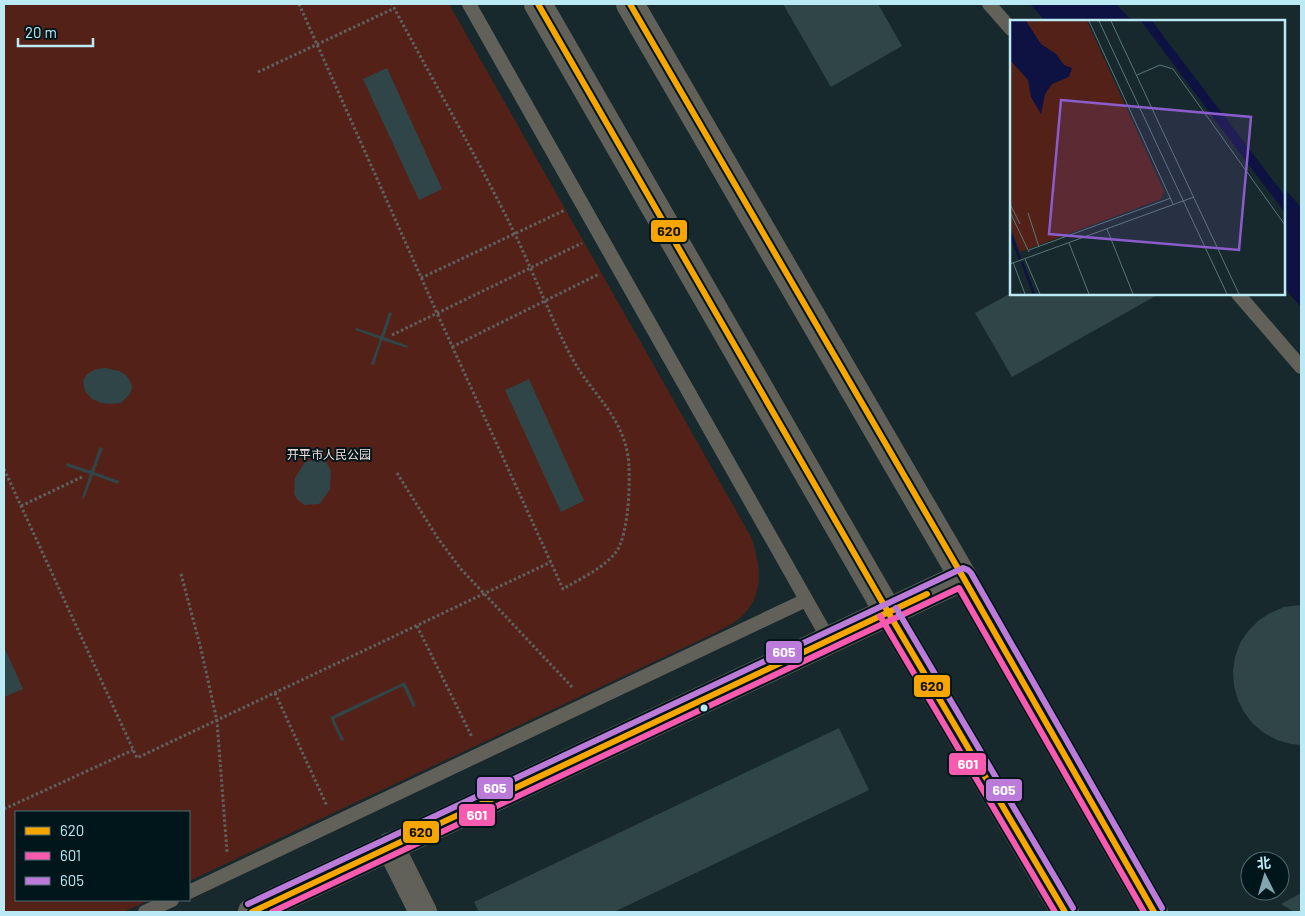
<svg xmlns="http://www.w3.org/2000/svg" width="1305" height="916" font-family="Barlow,'Noto Sans SC',sans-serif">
<rect width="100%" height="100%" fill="#17292c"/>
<path fill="#542118" d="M4,4H449L751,537C760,561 765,594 744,614C737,622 724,628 715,633L189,881V812H16V900H150L123,912H4Z"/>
<g fill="#0e1243">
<path d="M1030,4H1116L1132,21H1045Z"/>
<path d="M1284,188L1301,207V307L1284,288Z"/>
</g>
<g fill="#304548">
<path d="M783,4H878L902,46L831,87Z"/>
<path d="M387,68L442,189L419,200L363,79Z"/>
<path d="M1011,293V294H1159L1012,377L975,313Z"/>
<path d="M389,312L392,313L384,337L408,346L407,348L382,340L374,365L371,364L380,339L355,330L356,328L381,336Z"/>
<path d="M106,368L119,371L126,375L130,381L132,387L130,394L121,403L109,404L101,403L92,399L85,391L83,381L87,374L96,369Z"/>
<path d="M529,379L584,501L561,512L505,390Z"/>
<path d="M100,447L103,448L94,472L119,481L118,484L93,475L84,499L82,498L90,474L66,466L67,463L91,471Z"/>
<path d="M319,458L326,462L331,471L330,489L326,495L319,504L304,505L297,499L294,494L295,478L305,462Z"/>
<path d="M1301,605V745L1291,744L1277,740L1264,733L1253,724L1244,712L1238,700L1234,686L1233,671L1235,657L1240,643L1248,631L1258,621L1270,613L1284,607Z"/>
<path d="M4,647L23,689L4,697Z"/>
<path d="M405,682L416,706L413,707L403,686L334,719L344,740L341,741L330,717Z"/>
<path d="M839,728L869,790L614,912H479L474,902Z"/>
<path d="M1301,893V912H1294L1281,904Z"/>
</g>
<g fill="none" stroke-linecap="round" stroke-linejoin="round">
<g stroke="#5e6360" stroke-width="3" stroke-dasharray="2.5 2.5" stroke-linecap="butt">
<path d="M299,4L437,313L563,589C581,578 603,569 616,552C629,535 631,477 628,456C621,414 591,393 572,358C549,315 532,268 510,224C473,150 431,77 392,4"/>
<path d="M258,72L395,8"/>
<path d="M421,278L565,210"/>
<path d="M392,335L582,243"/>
<path d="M452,347L599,274"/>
<path d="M4,469L137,758L551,562"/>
<path d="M397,473L437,537L460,568L573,688"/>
<path d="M21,506L84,476"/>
<path d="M181,574L201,649L217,721L227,852"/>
<path d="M417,626L472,737"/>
<path d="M275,693L327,806"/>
<path d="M4,809L133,750"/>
</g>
<g stroke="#616159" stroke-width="14">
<path d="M469,4L829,640"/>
<path d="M989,4L1011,29"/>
<path d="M1238,294L1301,367"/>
<path d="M189,892L806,600"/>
<path d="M145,912L172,900"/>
</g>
<path stroke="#616159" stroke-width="28" d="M390,846L423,912"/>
<g stroke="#616159" stroke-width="28">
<path d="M538,4L888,612L1065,912"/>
<path d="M630,4L963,577L1154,912"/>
<path d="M252,912L963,577"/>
</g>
<defs>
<g id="bus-1">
<path d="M538,4L888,612L1065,912"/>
<path d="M630,4L963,577L1154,912"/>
<path d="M252,912L927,594"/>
</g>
<g id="bus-2">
<path d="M880,616L1055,912"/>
<path d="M272,912L959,588L1144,912"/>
</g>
<g id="bus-3">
<path d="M896,608L1073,908"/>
<path d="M248,904L963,568L968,570L971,573L1162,908"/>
</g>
</defs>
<use href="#bus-1" stroke="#01161a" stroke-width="10"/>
<use href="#bus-2" stroke="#01161a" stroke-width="10"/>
<use href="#bus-3" stroke="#01161a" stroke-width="10"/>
<use href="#bus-1" stroke="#f7a600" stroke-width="6"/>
<use href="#bus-2" stroke="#f75aaf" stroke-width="6"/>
<use href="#bus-3" stroke="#bd7bd9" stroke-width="6"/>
</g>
<circle fill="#bceaf4" stroke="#01161a" stroke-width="2" cx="704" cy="708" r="4.5"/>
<g text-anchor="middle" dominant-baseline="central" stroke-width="4" stroke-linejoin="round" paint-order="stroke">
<g font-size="12" fill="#f5dfda" stroke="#01161a">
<text x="329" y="454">开平市人民公园</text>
</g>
</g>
<g transform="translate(1010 20)">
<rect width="275" height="275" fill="#17292c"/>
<path d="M0,1H77L154,171L151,179L10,232L0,206Z" fill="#542118"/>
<path d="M0,1H16L31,24L46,34L54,45L62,48L59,57L42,64L35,74L31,94L21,77L18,60L0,40ZM131,1H142L275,176V193Z" fill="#0e1243"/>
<path fill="none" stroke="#0e1243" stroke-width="2.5" d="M0,213L10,239M12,242L24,274"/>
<path fill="none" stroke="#59767c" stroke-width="1" d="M79,1L163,184M89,1L217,274M101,1L229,274M127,55L150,45L163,49L275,205M0,184L10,204M0,192L19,232M18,193L29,227M97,209L123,274M59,223L79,274M19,230L161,178M15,239L30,274M3,242L15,274M0,244L184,177"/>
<path fill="#8b5ccc" fill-opacity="0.15" stroke="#8b5ccc" stroke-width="2.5" d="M51,80L241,97L229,230L39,214Z"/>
<rect width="275" height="275" fill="none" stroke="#bceaf4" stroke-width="2.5"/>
</g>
<g stroke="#01161a" stroke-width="2">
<rect x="650" y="219" width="38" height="24" rx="5" fill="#f7a600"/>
<rect x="765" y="640" width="38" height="24" rx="5" fill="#bd7bd9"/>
<rect x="913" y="674" width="38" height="24" rx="5" fill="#f7a600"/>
<rect x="948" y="752" width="39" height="24" rx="5" fill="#f75aaf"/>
<rect x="476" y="776" width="38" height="24" rx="5" fill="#bd7bd9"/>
<rect x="985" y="778" width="38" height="24" rx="5" fill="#bd7bd9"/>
<rect x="458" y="803" width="38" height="24" rx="5" fill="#f75aaf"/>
<rect x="402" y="820" width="38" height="24" rx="5" fill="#f7a600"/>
</g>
<g font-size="14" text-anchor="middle" font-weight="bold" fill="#fff">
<text x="784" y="657">605</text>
<text x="968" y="769">601</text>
<text x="495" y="793">605</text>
<text x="1004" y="795">605</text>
<text x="477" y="820">601</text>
</g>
<g font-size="14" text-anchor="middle" font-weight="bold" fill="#111">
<text x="669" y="236">620</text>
<text x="932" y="691">620</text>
<text x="421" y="837">620</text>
</g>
<rect width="1305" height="916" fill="none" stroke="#bceaf4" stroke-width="10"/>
<rect x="15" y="811" width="175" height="90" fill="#01161a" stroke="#4c6b71"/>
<rect x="25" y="827" width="25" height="8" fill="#f7a600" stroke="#4c6b71"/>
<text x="60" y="836" font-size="15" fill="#bceaf4">620</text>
<rect x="25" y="852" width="25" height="8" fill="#f75aaf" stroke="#4c6b71"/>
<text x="60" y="861" font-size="15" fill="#bceaf4">601</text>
<rect x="25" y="877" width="25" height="8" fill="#bd7bd9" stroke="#4c6b71"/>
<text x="60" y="886" font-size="15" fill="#bceaf4">605</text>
<g transform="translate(1265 876) rotate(355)"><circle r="24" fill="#01161a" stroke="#4c6b71"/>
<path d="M0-4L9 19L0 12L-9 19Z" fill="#82a6ae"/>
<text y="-8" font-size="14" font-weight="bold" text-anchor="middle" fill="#bceaf4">北</text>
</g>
<path d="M18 38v8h75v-8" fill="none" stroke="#bceaf4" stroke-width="2.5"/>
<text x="25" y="38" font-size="15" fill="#bceaf4" stroke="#01161a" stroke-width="4" paint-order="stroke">20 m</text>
</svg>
